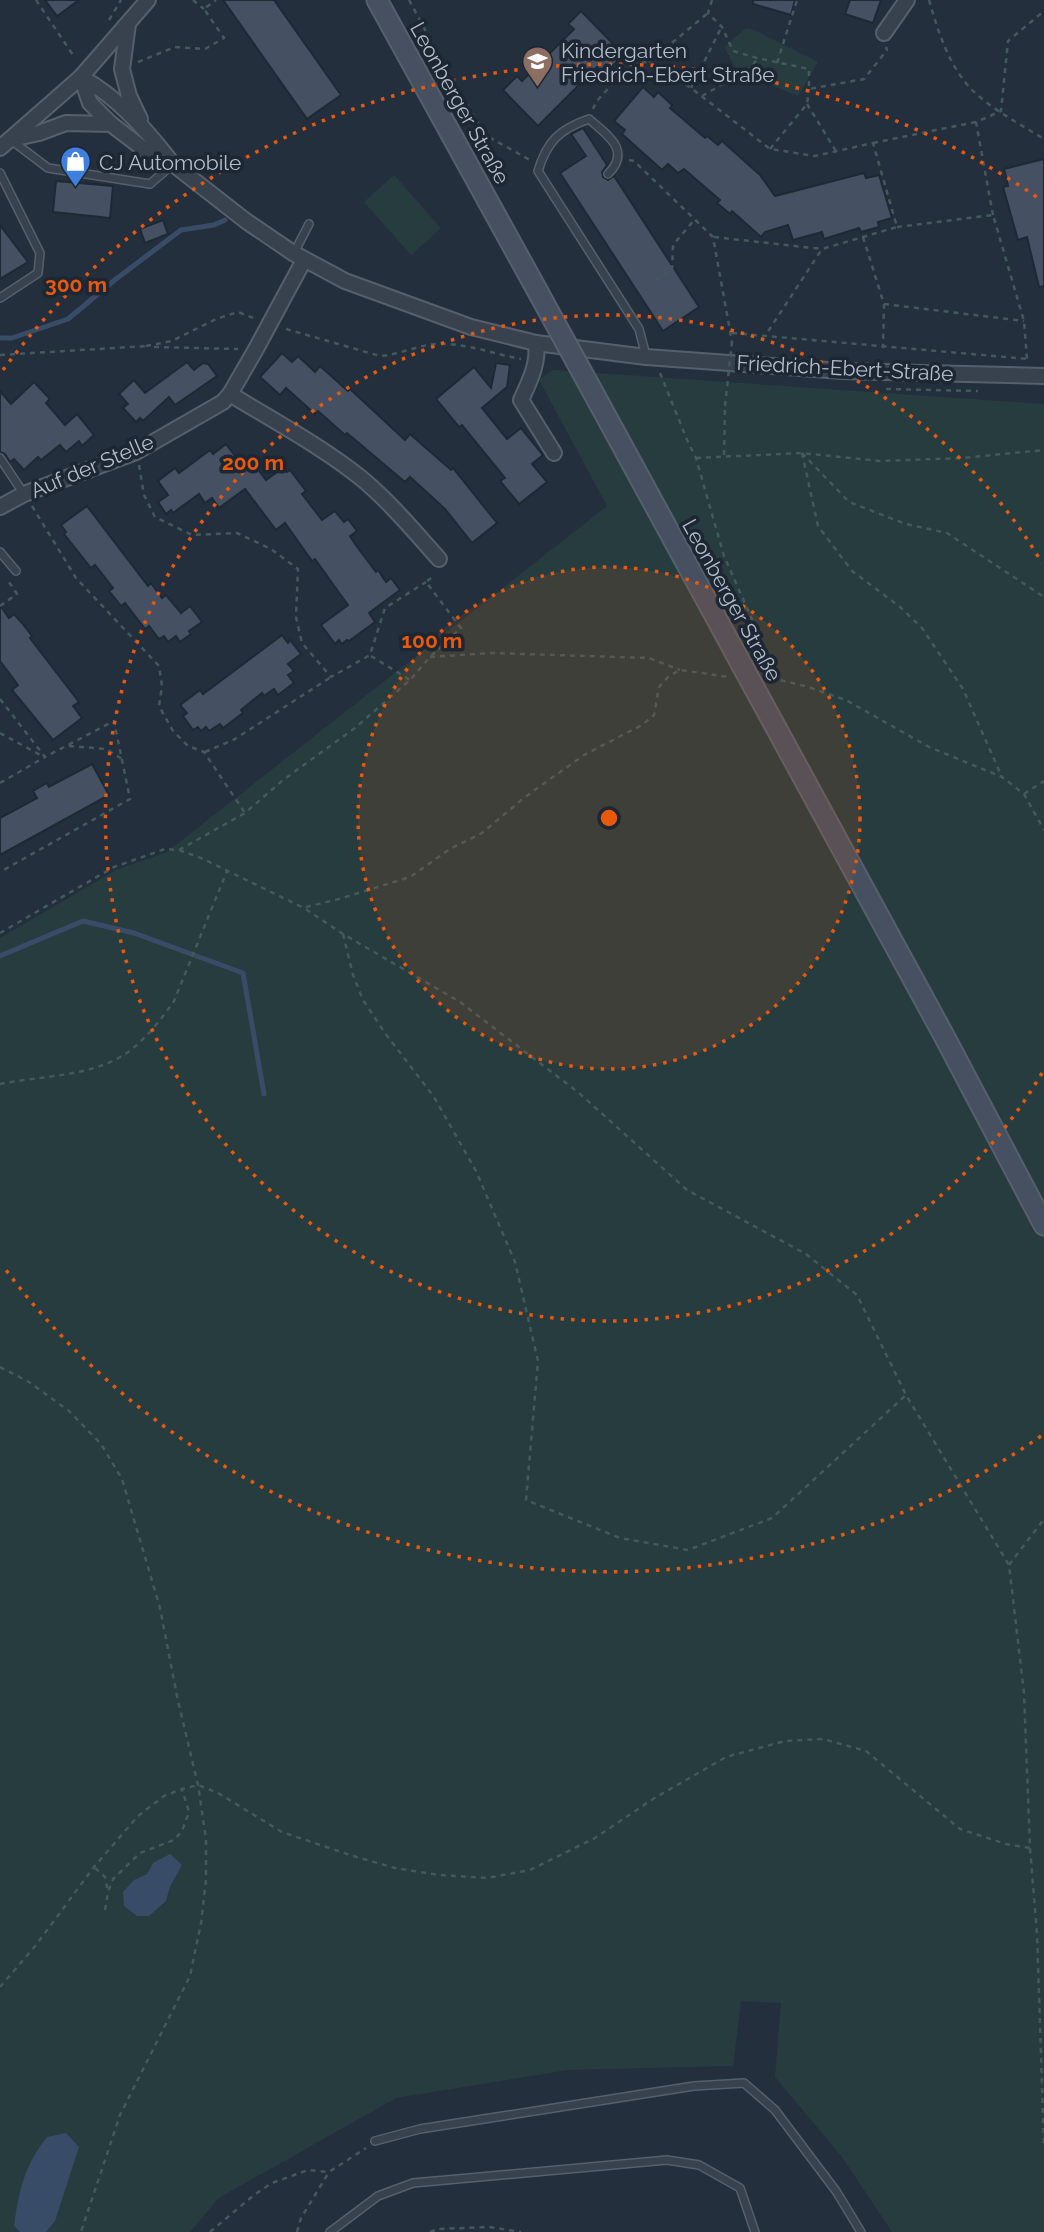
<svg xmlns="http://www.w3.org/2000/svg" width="1044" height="2232" font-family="Raleway,sans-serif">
<rect width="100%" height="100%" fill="#242f3e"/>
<g fill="#263c3f" fill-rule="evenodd">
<path d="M746,28L754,30L818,62L798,96L737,71L724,47Z"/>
<path d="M394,175L441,228L411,255L364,202Z"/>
<path d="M553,370L1044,404V2232H892L842,2157L775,2077L781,2003L741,2001L733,2066L568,2070L396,2098L219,2198L190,2232H46L55,2221L14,2226L20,2232H0V938L116,870L167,852L607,506L539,380ZM153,1863L182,1865L170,1887L166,1901L134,1880L147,1874Z"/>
</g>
<g fill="#394c67">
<path d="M170,1854L182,1865L170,1887L166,1901L149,1916H137L124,1906L123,1892L134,1880L147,1874L153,1863Z"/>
<path d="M66,2133L79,2147L55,2221L46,2232H20L14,2226C19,2190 24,2166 47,2137Z"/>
</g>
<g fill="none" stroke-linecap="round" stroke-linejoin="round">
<g stroke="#394c67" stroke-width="5">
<path d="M0,338H12L68,319L116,279L181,230L214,225L225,220"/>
<path d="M0,956L83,921L134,933L243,973L264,1094"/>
</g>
</g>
<g fill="#455162" stroke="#1f2835" stroke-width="2">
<path d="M45,0H79L57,16Z"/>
<path d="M223,0H274L341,95L307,119Z"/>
<path d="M753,0H795L791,15L753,4Z"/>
<path d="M850,0H881L873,23L845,14Z"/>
<path d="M581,11L624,55L604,74L597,67L538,126L503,90L517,76L522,81L574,29L568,24Z"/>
<path d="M643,87L654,97L658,92L672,105L670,108L705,138L707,136L718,145L722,141L760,175L775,196L864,173L866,178L879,175L892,218L878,222L879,227L861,232L859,228L824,239L822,232L793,240L788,225L765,232L761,237L732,211L730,214L717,203L720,200L684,169L678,173L668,164L662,170L622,134L625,130L614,121Z"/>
<path d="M583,128L607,165L602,172L603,177L608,180L614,176L699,307L663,331L560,173L586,156L571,134Z"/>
<path d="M1044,159V286L1039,287L1027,237L1018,240L1003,187L1008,186L1004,169Z"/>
<path d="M56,181L113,186L110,218L53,212Z"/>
<path d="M163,220L168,234L145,243L140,229Z"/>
<path d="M0,225L28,262L0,279Z"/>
<path d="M282,353L292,362L298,356L315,372L320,366L348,391L350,389L405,440L410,434L451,470L453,468L497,523L472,543L445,509L410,477L405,482L347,433L345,435L318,411L315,414L286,388L280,395L260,377Z"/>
<path d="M187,362L194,370L203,363L208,364L217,376L175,405L169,397L143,421L140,418L136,422L123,408L128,404L119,394L134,380L145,393Z"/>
<path d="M496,363L510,365L507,387L482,408L507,439L521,428L543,455L532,464L547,482L519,504L500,481L505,478L462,425L459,427L436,399L474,367L491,388Z"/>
<path d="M34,382L50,399L46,403L65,425L77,414L94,435L82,446L79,441L66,452L60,445L41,460L38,457L24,470L14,459L10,462L5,454L0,452V391L11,404Z"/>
<path d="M226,444L238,460L244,456L254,470L257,468L266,480L284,467L287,472L290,470L306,491L302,494L322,520L335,511L344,522L348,519L357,531L350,536L355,544L376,572L378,570L386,582L391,578L400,590L369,613L375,622L349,641L347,640L342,644L339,640L335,644L321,625L348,605L340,594L315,559L312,561L285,523L276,530L245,489L219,508L212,498L205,503L199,494L173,513L171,510L166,514L158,502L168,495L158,481L175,468L179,473L210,450L213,454Z"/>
<path d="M87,506L148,586L151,583L162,598L166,595L181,613L190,606L202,622L189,631L191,634L180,642L176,636L168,642L164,636L159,639L149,626L145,629L125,603L121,606L109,591L113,588L95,565L91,568L64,534L66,532L61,525Z"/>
<path d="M0,605L9,618L14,614L22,623L32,636L30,638L79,702L73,706L82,718L53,740L12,690L18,685L0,661Z"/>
<path d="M282,635L288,643L290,640L301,654L288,664L294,671L288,675L294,683L278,695L274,689L264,696L262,693L241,710L243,713L223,728L220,724L209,731L206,727L201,731L198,727L193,730L183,716L187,713L180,705L200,690L203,694Z"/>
<path d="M92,764L109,795L0,855V818L37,798L33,791L47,783L49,787Z"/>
</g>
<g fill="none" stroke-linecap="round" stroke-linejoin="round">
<defs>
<g id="service">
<path d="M11,140L48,168L150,184L173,164"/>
<path d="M0,173L40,253L38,273L0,298"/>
<path d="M608,174C632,150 607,135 589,119C560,129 547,141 538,171L639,329L646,356"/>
<path d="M294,253L309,224"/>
<path d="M0,458L24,494"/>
<path d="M0,552L16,571"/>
<path d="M375,2141L420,2129L694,2086L744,2083L775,2110L836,2191L861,2232"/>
<path d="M330,2232L378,2196L413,2183L667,2160L699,2165L740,2188L755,2232"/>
</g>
<g id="minor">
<path d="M128,24L122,69L129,96L140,119"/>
<path d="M884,33L907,0"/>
<path d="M81,77L90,103L111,124L145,150L173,164L246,221L293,253L345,281L471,327L536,343L646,357L842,371L1044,376"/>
<path d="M81,77C117,97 143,126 169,159"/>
<path d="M16,138L39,133L66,123L111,124"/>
<path d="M0,148L81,77L148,0"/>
<path d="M536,343C539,364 529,382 521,400L554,453"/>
<path d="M230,394C274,421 321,446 361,478C390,502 414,531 439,559"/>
<path d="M0,507L24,494L136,452L223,402L230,394L256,349L304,260"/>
</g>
<g id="secondary">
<path d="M377,0L532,281"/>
<path d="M600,405L942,1032L1044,1225"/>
</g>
</defs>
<use href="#service" stroke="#565f6c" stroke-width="10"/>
<use href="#minor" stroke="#565f6c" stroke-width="18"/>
<use href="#secondary" stroke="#565f6c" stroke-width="23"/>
<g stroke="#44595c" stroke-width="2.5" stroke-dasharray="5 5" stroke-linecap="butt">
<path d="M36,0L75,58"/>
<path d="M193,0L204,9"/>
<path d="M409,0L443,63L485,135L530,160"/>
<path d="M712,0L708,13L722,27L733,51L757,58L809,69V89L864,79L887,50L886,47"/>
<path d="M929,0C938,31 948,64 971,89C991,109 1020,124 1044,139"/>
<path d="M109,20L121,0"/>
<path d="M138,62L175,47L205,49L224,38L204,9L216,0"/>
<path d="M649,62L708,13"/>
<path d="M777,63L797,0"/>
<path d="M691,88L721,28"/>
<path d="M702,96L752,67L756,60"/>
<path d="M807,104L836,151"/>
<path d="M593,109L596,102L624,71L637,62H649L691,88L770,149L815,156L873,143L897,227L822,249L765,336"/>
<path d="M873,143L976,122"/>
<path d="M770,149L807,104L809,89"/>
<path d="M629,160L634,161L713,237L732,342"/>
<path d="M993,215L976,122L1001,111L1008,41L1044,11"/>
<path d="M897,227L993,215L1024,321L1027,359"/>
<path d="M714,237L822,249"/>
<path d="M863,237L884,304L883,348"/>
<path d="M655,281L672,270L673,245L695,219"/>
<path d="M884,304L1024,321"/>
<path d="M286,329L380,356C400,355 419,344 439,344C466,343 494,354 521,359"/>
<path d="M732,333L1028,359"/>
<path d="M146,346L172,341L216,319L238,312L256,319"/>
<path d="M154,347L238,349"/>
<path d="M0,355L147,346"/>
<path d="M660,373L688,442L696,458L724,556L778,678"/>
<path d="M886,389L978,391"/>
<path d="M802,453L818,526L852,571L899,606L922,628L963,689L1002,777"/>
<path d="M802,453L849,502L906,524L947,533L1044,597"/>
<path d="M724,455L725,406"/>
<path d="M696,458L802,453L880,461L963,458L1044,450"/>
<path d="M139,465L144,495L155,517L192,535L237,533L271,549L298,569L296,617L302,643L331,677L370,655L385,608L426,582"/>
<path d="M32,506L76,578L159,666L162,686L159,706L173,731L188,746L204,752L245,813"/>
<path d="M0,606L17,594L9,582"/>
<path d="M371,656L410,680"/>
<path d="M430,657L492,653L649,658L680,670"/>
<path d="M771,678L805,686L846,700L929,747L1002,777L1024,794L1044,830"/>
<path d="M0,699L45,757L114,721L130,799L0,872"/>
<path d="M0,733L42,756"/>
<path d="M69,746L106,749L122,759"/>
<path d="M205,752L235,739L331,677"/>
<path d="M0,783L45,757"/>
<path d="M1024,794L1044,781"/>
<path d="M179,850L245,813L283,780L355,728L410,680L430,657L461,628L426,582L435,575"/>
<path d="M306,907L339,899L410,877L450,849L482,833L525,797L584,755L642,725L654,715L659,687L669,676L680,670L729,677"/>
<path d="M0,933L114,867L165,849L179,850L201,858L304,908L343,934L460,1002L579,1093L687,1190L806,1254L857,1295L906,1395L1009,1565L1024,1693L1030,1848L1037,1933L1044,2148"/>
<path d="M343,934L353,975L363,1000L385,1033L434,1097L476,1171L515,1262L538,1361L526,1500L620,1538L688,1550L772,1518L906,1395"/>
<path d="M0,1084C39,1076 87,1077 122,1056C143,1043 160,1021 174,1001L227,871"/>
<path d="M0,1367L29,1382L69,1411L101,1444L122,1479L160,1608L178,1701L198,1785L206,1839V1880L201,1923L190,1976L120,2115L81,2232"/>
<path d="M1009,1565L1044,1519"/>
<path d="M95,1868L105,1877L108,1892"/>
<path d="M105,1910L108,1892L113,1879L140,1853L174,1840L182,1831L189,1812L182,1789"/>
<path d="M0,1987L36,1945L94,1867L138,1816L164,1796L182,1789L198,1785L218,1793L282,1832L353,1856L395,1868L439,1875L487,1878L530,1870L595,1838L653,1799L726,1757L785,1741L823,1739L866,1751L960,1829L1006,1844L1030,1848"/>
<path d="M210,2232L254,2195L272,2183L308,2170L329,2172"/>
<path d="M297,2232L301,2218L329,2172L366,2148"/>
<path d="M430,2232L438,2229L489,2227L521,2232"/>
</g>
<use href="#service" stroke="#38414e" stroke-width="7"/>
<use href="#minor" stroke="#38414e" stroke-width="14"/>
<use href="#secondary" stroke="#465061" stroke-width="19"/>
<defs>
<path id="secondary-bridge" d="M532,281L600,405"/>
</defs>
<use href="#secondary-bridge" stroke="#565f6c" stroke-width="23" stroke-linecap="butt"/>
<path stroke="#44595c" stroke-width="2.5" stroke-dasharray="5 5" stroke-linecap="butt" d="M725,406L732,342"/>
<use href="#secondary-bridge" stroke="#465061" stroke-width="19"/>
</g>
<circle cx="609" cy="818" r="251" fill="#e8590c" fill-opacity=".12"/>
<g fill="none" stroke="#e8590c" stroke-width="3.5" stroke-dasharray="3.5 7">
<circle cx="609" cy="818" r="251"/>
<path d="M1042 1073A503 503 0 1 1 1042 563"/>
<path d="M1041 1436A754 754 0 0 1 3 1266M3 370A754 754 0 0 1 1041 200"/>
</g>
<defs>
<symbol id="school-pin" viewBox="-11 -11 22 30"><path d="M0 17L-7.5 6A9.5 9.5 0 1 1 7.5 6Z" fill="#8d6e63" stroke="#1d2633"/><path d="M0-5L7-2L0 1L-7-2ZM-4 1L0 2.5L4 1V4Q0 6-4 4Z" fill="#fff"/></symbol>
<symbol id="shop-pin" viewBox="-11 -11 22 30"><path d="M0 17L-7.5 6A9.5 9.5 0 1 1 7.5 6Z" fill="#3f7fe0" stroke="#1d2633"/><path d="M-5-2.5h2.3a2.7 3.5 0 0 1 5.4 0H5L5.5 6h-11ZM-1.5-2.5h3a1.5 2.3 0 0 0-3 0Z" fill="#fff"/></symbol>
</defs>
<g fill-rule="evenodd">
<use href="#school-pin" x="520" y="44" width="35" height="47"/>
<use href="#shop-pin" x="58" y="144" width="35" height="47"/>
</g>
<g text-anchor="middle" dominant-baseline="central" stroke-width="7" stroke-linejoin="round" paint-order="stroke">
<g font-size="21" fill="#b4bcc9" stroke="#1d2633" text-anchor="start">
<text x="561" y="50">Kindergarten<tspan x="561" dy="24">Friedrich-Ebert Straße</tspan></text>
<text x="99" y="162">CJ Automobile</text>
</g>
<g font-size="21" fill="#b4bcc9" stroke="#1d2633">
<text transform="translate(460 103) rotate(61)">Leonberger Straße</text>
<text transform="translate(845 368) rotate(3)">Friedrich-Ebert-Straße</text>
<text transform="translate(92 466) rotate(-23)">Auf der Stelle</text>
<text transform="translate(732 600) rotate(61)">Leonberger Straße</text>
</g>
</g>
<circle cx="609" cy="818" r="10" fill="#e8590c" stroke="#1d2633" stroke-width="3.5"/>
<g font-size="21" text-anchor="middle" font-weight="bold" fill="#e8590c" stroke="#1d2633" stroke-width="7" stroke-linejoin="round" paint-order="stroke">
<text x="76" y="292">300 m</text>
<text x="253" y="470">200 m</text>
<text x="432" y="648">100 m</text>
</g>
</svg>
